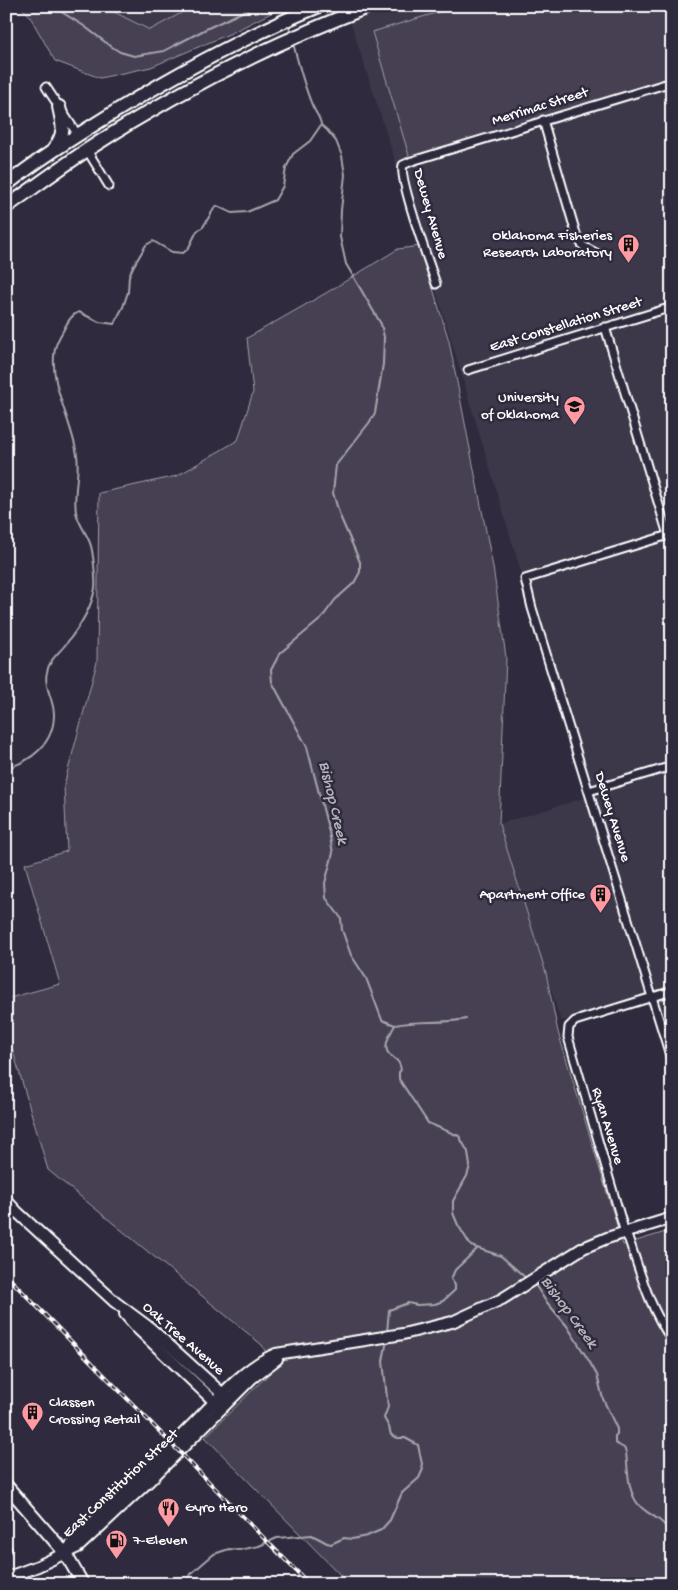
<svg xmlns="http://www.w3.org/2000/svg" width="678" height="1590" font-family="'Gochi Hand',sans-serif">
<rect width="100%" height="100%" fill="#2f2a3d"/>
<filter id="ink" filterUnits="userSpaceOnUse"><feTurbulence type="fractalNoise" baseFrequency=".02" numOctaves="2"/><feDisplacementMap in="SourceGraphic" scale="10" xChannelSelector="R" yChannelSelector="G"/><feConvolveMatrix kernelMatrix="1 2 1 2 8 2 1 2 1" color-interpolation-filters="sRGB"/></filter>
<g filter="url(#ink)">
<g fill="#3c3749">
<path d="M102,6H194L150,30Z"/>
<path d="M387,6H672V1047L654,994L561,1021L499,824L594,795L525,585L429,267L350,20Z"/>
</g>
<g fill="#464152" stroke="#a2a0a8">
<path d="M20,6H102L150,30L194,6H285L229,34L151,67L100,78L55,61L29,15Z"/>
<path d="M459,6H672V77L410,159L372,32Z"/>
<path d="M420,246L449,341L493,567L506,657L499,824L546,973L558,1032L623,1245L672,1230V1584H349L205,1437L274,1369L262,1345L48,1170L6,1027V999L60,984L25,864L67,851L64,785L97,662L99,493L177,476L238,440L253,392L247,338L326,293L398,249Z"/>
</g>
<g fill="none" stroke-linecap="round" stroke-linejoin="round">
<g stroke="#a7a6ad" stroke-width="2">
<path d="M52,6L84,26L109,45L120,52L134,56L164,51L206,29L255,6"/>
<path d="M286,6L287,14"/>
<path d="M289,23L290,34"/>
<path d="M293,43C299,65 304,87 313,107C316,113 321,119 321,125L327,130L336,141L342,156L345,175L341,210L340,237L346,264L381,324L384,337L383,364L375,413L369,423L336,465L333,493L340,516L360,562V572L354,583L335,600L321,619L280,653L271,670L272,682L307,747L329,832L333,853L325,883L326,898L341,918L342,930L351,955L366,978L382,1020L395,1025C391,1033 381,1047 390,1055C396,1060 400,1061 401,1070L399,1072V1079L428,1123L459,1136L468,1152L470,1166L467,1176L453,1201V1213L458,1225L471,1246L501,1256L527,1279"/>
<path d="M6,768C31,762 53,744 54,716C55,701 43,687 47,672C49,660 59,653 66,644C78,629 92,607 95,588C96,580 93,550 90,543C86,532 78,523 76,512C73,493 80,473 77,455C72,421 48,382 55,349C56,343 60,336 63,331C67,323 71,315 79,312L99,322L114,324L123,307L128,292L129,276L133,267L146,245L153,241L172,252L183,253L188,249L197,231L203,227L215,207L217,206L232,213L247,212L275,200L283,186L286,168L293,154L310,141L321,125"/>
<path d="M395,1025C418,1020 443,1024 466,1019"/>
<path d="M534,1283L545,1300L567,1326L589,1361L597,1375L603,1399L617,1429V1434L615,1436V1443L624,1448L626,1452C628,1469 627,1496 642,1508C656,1520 664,1518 672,1539"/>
<path d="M387,1332L389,1310L408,1303L417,1305L435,1304L443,1301L455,1290V1285L451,1279L455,1270L477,1249"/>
<path d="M183,1584L193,1572L208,1559L214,1554L229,1549L239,1550L259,1546L277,1538L312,1535L327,1543L331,1544L344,1538L352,1539L367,1536L381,1530L390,1520L402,1493L419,1478L423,1469L418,1445L405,1438H398L391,1435L389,1427L384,1418L388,1407L383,1361L387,1340"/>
</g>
<defs>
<g id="street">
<path d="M46,87L78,135"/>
<path d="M543,120L577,237L583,246L598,254"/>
<path d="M87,150L109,186"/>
<path d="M436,284C430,265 398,178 403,165L412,161L672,82"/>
<path d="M605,327L668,535"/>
<path d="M468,370L672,307"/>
<path d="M672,534L525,579L532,608L672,1062"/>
<path d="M589,791L672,766"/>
<path d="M672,991L575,1021L569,1027L568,1037L625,1233L629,1240C641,1275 650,1309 672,1340"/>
<path d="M6,1548L7,1549"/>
</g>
<g id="secondary">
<path d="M6,1200L17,1212L115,1302L150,1328L227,1398"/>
<path d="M125,1314L138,1329L220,1407"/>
<path d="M65,1553L75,1540C114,1502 153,1464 192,1425C216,1401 244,1367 276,1354L403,1334L452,1322L502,1299L583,1248L607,1238L672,1218"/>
<path d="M6,1578L38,1566L78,1547L149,1481L252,1378L277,1359"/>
</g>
<path id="primary" d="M6,1485L65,1553L83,1584"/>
<g id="highway">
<path d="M54,149C66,133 63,125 59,107"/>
<path d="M6,185C36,161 68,141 100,121C170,77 243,37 319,6"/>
<path d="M6,207C33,188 60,168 87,150C175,92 271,44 370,6"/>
</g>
</defs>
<use href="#street" stroke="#fff" stroke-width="11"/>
<use href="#secondary" stroke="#fff" stroke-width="14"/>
<use href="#primary" stroke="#fff" stroke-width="15"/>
<use href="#highway" stroke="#fff" stroke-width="16"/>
<use href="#street" stroke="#2f2a3d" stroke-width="7"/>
<use href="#secondary" stroke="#2f2a3d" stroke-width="10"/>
<use href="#primary" stroke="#2f2a3d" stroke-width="11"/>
<use href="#highway" stroke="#2f2a3d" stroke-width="12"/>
<defs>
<path id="rail" d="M6,1275L309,1584"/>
</defs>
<use href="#rail" stroke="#fff" stroke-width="4"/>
<use href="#rail" stroke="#2f2a3d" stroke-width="2" stroke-dasharray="5.5" stroke-linecap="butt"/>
</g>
</g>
<defs>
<symbol id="building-pin" viewBox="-11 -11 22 30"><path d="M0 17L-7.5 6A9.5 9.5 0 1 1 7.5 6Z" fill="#ff9aa2" stroke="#2f2a3d"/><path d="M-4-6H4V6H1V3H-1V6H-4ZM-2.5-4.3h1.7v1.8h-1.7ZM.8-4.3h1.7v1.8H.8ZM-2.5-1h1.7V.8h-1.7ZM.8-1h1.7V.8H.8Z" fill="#111"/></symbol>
<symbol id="university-pin" viewBox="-11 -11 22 30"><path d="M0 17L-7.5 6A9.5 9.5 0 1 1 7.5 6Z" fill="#ff9aa2" stroke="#2f2a3d"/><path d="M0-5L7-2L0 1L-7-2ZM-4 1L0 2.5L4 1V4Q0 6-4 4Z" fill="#111"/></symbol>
<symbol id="restaurant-pin" viewBox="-11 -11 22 30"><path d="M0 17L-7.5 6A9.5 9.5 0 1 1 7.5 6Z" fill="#ff9aa2" stroke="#2f2a3d"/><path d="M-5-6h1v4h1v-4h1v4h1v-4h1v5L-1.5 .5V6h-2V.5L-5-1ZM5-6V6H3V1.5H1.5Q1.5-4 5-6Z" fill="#111"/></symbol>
<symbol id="fuel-pin" viewBox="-11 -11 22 30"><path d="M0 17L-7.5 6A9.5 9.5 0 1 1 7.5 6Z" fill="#ff9aa2" stroke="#2f2a3d"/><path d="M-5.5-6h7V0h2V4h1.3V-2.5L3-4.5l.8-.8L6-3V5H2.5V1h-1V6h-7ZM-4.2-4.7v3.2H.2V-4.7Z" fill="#111"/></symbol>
</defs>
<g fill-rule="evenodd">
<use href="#building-pin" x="616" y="232" width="25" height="34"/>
<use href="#university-pin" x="562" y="394" width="25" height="34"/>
<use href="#building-pin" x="588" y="882" width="25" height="34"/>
<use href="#building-pin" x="20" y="1400" width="25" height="34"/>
<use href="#restaurant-pin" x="156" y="1496" width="25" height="34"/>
<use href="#fuel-pin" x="104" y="1528" width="25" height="34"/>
</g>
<g text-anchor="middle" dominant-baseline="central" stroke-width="5" stroke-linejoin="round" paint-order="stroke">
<g font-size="15" fill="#fff" stroke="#2f2a3d">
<text transform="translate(540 107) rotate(-17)">Merrimac Street</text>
<text transform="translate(430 214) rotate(74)">Dewey Avenue</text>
<text transform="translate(566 325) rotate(-17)">East Constellation Street</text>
<text transform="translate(612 817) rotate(73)">Dewey Avenue</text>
<text transform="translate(607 1126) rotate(73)">Ryan Avenue</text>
<text transform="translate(183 1339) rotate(41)">Oak Tree Avenue</text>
<text transform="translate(121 1484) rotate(-43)">East Constitution Street</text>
</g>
<g font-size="15" fill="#fff" stroke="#2f2a3d" text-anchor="end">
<text x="612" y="236">Oklahoma Fisheries<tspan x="612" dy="17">Research Laboratory</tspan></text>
<text x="559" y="398">University<tspan x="559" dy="17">of Oklahoma</tspan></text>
<text x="585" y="895">Apartment Office</text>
<text x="49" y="1403" text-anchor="start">Classen<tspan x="49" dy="17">Crossing Retail</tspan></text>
<text x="185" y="1508" text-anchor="start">Gyro Hero</text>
<text x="133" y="1541" text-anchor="start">7-Eleven</text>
</g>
<g font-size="16" font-style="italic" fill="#b6b4bb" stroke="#2f2a3d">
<text transform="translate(332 803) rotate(77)">Bishop Creek</text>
<text transform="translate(568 1313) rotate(54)">Bishop Creek</text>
</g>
</g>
<rect width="678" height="1590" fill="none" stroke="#2f2a3d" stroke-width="25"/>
<rect x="12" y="12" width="653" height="1565" fill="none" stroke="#fff" stroke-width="2" filter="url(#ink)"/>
</svg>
